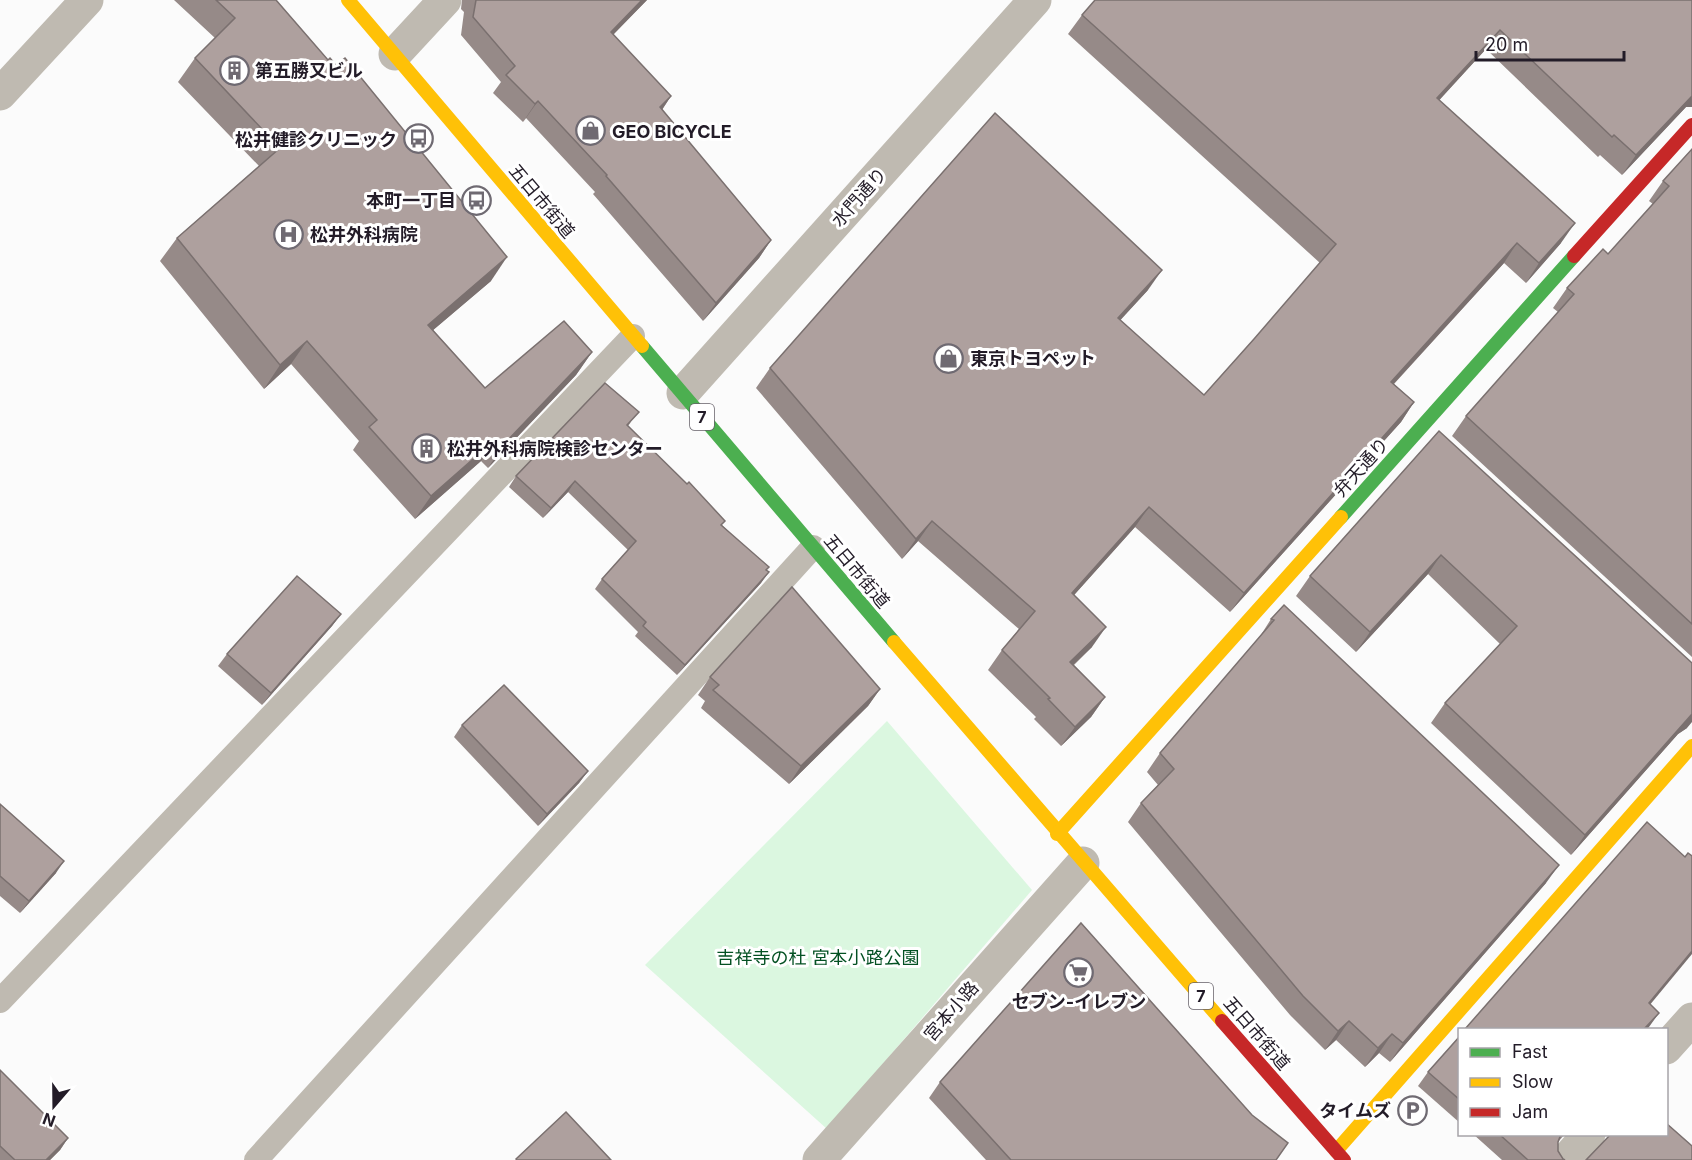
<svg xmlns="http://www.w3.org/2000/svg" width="1692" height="1160" font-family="Inter,'Noto Sans JP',sans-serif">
<rect width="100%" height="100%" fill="#fbfbfb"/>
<path fill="#dbf7e0" d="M887,721L1032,890L827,1129L645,965Z"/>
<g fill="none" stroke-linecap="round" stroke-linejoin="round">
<g stroke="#bfbab1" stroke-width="24">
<path d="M0,1001L633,336"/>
<path d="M256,1160L813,547"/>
</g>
<g stroke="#bfbab1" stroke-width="33">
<path d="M395,54L445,0"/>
<path d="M0,94L87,0"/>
<path d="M683,393L1035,0"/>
<path d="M1666,1048L1692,1019"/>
<path d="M819,1160L1083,863"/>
<path d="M1566,1160L1589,1134"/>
</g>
<g stroke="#4caf50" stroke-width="14">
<path d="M642,346L894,642"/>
<path d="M1341,517L1574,256"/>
</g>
<g stroke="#ffc107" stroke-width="14">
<path d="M348,0L642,346"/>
<path d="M894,642L1222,1021"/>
<path d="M1057,834L1341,517"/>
<path d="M1336,1151L1692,746"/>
</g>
<g stroke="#c62828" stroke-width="14">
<path d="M1574,256L1692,125"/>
<path d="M1222,1021L1344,1160"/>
</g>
</g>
<g fill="#968a88">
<path d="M174,0H276L491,281L433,330L485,388L592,352L576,375L488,468L481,461L415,519L353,450L359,441L291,364L264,389L160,261L177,238L259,166L178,82L195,58L215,38Z"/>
<path d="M462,0H647L613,35L671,96L662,110L771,240L759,258L703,321L593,194L595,192L526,118L523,122L493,93L501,82L461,35L464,12L461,9Z"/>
<path d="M1692,0V107H1686L1622,175L1600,155L1598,157L1486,49L1439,100L1561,243L1526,283L1504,263L1394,384L1414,402L1401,422L1230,612L1135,527L1074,595L1092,647L1074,665L1105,697L1091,717L1061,746L1034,719L1036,717L988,670L1002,650L1019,629L918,541L902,559L756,388L770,368L1148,290L1120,320L1204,395L1254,339L1320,263L1068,34L1082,15Z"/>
<path d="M1692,149V657L1452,436L1466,416L1558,312L1553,308L1567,288L1608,254L1653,204L1649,201L1663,181Z"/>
<path d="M631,422L628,426L722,525L767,570L761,583L677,675L635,636L638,632L595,589L602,579L628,550L568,492L543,518L509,487L516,476Z"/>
<path d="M1439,431L1687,728L1678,734L1571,855L1431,723L1445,703L1500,644L1428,574L1356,652L1296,596L1310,576Z"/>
<path d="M341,614L332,626L262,705L218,666L227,654Z"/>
<path d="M1271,619L1546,883L1390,1062L1379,1053L1365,1067L1336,1040L1325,1050L1290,1015L1128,822L1141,803L1158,785L1147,772L1160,753L1259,638Z"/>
<path d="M710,677L880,689L868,706L789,784L701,708L705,701L698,695Z"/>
<path d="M462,725L588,771L579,783L538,826L454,737Z"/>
<path d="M0,804L56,873L20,913L0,896Z"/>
<path d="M1460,1036V1123L1418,1086L1428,1072Z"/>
<path d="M0,1070L68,1138L60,1150L50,1160H0Z"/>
<path d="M940,1082L1276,1160H986L929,1098Z"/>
<path d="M1473,1134H1565L1558,1142V1151L1563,1159L1565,1160H1502Z"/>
</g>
<g fill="#7a706f">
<path d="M642,0H647L598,50L611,32Z"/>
<path d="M1500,30L1486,49L1423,118L1437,98Z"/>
<path d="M671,96L659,114L660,107Z"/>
<path d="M1692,96V107H1686L1622,175L1636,155Z"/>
<path d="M538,101L526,118L523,122L535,104Z"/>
<path d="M1575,223L1561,243L1526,283L1539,263Z"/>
<path d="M771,240L759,258L703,321L716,303Z"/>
<path d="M1517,243L1504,263L1377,402L1391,382Z"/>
<path d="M507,257L491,281L412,348L428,325Z"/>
<path d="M1162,270L1148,290L1104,338L1118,318Z"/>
<path d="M307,341L291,364L264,389L280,365Z"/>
<path d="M592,352L576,375L488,468L504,444Z"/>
<path d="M1414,402L1401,422L1230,612L1244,593Z"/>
<path d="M497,438L481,461L415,519L431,496Z"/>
<path d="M575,481L568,492L543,518L551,508Z"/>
<path d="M1149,507L1135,527L1058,613L1072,593Z"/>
<path d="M932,521L918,541L902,559L916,539Z"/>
<path d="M1441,555L1428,574L1356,652L1370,632Z"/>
<path d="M769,572L761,583L677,675L685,665Z"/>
<path d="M341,614L332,626L262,705L271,693Z"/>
<path d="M1106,627L1092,647L1056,681L1070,662Z"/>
<path d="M880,689L868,706L789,784L801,766Z"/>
<path d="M1105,697L1091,717L1061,746L1075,727Z"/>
<path d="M1692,714V722L1687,728L1678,734L1571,855L1585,835Z"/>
<path d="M588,771L579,783L538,826L547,814Z"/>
<path d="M64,861L56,873L20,913L29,901Z"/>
<path d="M1559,865L1546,883L1390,1062L1403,1043Z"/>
<path d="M1692,951V954L1639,1018L1649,1003Z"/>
<path d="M1659,1013L1649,1027L1647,1029H1644Z"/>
<path d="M1349,1021L1336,1040L1325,1050L1338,1031Z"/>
<path d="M1392,1034L1379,1053L1365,1067L1378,1048Z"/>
<path d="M68,1138L60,1150L50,1160H46Z"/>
</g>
<g fill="#aea09e" stroke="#7a706f" stroke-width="1.5">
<path d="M216,0H276L328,60L330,58L336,65L345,58L507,257L428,325L485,388L564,321L592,352L504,444L497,438L431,496L369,427L377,420L307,341L280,365L177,238L280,148L195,58L235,18Z"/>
<path d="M476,0H642L611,32L671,96L660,107L771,240L716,303L606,176L607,175L538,101L535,104L506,75L515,66L473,17Z"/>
<path d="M1095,0H1692V96L1636,155L1614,135L1612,137L1500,30L1437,98L1575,223L1539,263L1517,243L1391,382L1414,402L1244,593L1149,507L1072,593L1106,627L1070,662L1105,697L1075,727L1048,699L1050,698L1002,650L1035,611L932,521L916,539L770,368L995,113L1162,270L1118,318L1204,395L1254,339L1336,244L1082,15Z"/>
<path d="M1692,149V624L1466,416L1574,294L1567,288L1603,249L1608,254L1669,186L1663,181Z"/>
<path d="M605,383L639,412L627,425L687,484L689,482L725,521L721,525L769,567L766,570L769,572L685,665L643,626L646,622L602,579L636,541L575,481L551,508L516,476Z"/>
<path d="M1439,431L1692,663V714L1585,835L1445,703L1517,626L1441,555L1370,632L1310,576Z"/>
<path d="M297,576L341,614L271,693L227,654Z"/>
<path d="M792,587L880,689L801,766L713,690L719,685L710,677Z"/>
<path d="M1284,605L1559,865L1403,1043L1392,1034L1378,1048L1349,1021L1338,1031L1303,996L1141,803L1174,769L1160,753L1274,620L1271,619Z"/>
<path d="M504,685L588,771L547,814L462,725Z"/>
<path d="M0,804L64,861L29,901L0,876Z"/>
<path d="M1647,822L1685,857L1688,853L1692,856V951L1649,1003L1659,1013L1644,1029H1465Z"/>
<path d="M1081,923L1252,1115L1288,1143L1276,1160H1011L940,1082Z"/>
<path d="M1460,1036V1100L1428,1072Z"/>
<path d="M0,1070L68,1138L46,1160H15L0,1146Z"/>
<path d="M566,1112L611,1160H517L516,1159Z"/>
<path d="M1666,1123L1692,1146V1160H1586L1611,1134H1666Z"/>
<path d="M1499,1134H1561L1558,1142V1151L1563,1159L1565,1160H1528Z"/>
</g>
<defs>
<symbol id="building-ring" viewBox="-11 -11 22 22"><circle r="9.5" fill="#fff" stroke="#6f6a72" stroke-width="1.5"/><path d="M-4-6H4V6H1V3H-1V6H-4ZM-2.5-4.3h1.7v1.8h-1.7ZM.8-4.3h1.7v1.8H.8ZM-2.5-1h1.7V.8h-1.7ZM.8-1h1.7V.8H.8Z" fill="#6f6a72"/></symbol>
<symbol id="shop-ring" viewBox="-11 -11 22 22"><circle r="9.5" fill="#fff" stroke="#6f6a72" stroke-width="1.5"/><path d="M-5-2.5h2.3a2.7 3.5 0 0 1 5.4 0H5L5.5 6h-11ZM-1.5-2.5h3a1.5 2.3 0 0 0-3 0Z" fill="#6f6a72"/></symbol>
<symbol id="bus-ring" viewBox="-11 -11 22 22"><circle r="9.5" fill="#fff" stroke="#6f6a72" stroke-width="1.5"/><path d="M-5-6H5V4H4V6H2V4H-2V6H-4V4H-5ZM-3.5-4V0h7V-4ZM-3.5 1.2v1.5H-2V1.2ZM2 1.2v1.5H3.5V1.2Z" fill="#6f6a72"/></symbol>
<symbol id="hospital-ring" viewBox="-11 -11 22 22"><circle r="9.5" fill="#fff" stroke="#6f6a72" stroke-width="1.5"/><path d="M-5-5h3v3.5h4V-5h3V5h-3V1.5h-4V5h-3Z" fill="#6f6a72"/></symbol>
<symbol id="supermarket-ring" viewBox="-11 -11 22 22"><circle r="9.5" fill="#fff" stroke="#6f6a72" stroke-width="1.5"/><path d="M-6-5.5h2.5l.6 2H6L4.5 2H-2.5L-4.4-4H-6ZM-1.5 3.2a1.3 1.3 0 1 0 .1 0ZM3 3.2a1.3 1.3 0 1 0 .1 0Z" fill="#6f6a72"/></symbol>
<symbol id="parking-ring" viewBox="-11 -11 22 22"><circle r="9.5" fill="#fff" stroke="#6f6a72" stroke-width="1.5"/><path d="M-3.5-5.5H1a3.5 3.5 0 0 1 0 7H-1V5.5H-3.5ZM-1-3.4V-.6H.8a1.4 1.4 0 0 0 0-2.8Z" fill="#6f6a72"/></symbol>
</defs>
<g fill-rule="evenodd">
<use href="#building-ring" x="218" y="54" width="33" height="33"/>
<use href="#shop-ring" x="574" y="114" width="33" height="33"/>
<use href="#bus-ring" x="402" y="122" width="33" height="33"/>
<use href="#bus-ring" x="460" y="184" width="33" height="33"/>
<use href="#hospital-ring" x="272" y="218" width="33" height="33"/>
<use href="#shop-ring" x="932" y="342" width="33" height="33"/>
<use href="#building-ring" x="410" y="432" width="33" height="33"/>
<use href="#supermarket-ring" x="1062" y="956" width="33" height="33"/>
<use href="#parking-ring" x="1396" y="1094" width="33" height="33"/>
</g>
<g text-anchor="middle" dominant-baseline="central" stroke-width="6" stroke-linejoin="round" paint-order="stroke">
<g fill="#fff" stroke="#656068" stroke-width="1.5">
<rect x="690" y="404" width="24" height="26" rx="4.5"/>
<rect x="1189" y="983" width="24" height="26" rx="4.5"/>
</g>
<g font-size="16" font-weight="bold" fill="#231c28">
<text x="702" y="417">7</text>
<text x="1201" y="996">7</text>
</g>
<g font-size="18" font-weight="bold" fill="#231c28" stroke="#fff" text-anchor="start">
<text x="255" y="70">第五勝又ビル</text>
<text x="612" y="131">GEO BICYCLE</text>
<text x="397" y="139" text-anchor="end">松井健診クリニック</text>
<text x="456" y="200" text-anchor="end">本町一丁目</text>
<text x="310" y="234">松井外科病院</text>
<text x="970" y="358">東京トヨペット</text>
<text x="447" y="448">松井外科病院検診センター</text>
<text x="1079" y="1001" text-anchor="middle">セブン-イレブン</text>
<text x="1391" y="1110" text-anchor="end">タイムズ</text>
</g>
<g font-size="18" fill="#231c28" stroke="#fff">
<text transform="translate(859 197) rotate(-48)">水門通り</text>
<text transform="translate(542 201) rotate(50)">五日市街道</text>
<text transform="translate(1361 467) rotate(-48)">弁天通り</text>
<text transform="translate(857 571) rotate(50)">五日市街道</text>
<text transform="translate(951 1011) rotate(-49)">宮本小路</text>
<text transform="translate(1257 1033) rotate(49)">五日市街道</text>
</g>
<g font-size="18" fill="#045123" stroke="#fff">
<text x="818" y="957">吉祥寺の杜 宮本小路公園</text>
</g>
</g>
<rect x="1458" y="1028" width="210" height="108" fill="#ffffff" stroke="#a7a4a9" stroke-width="1.5"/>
<rect x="1470" y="1048" width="30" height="9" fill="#4caf50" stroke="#a7a4a9" stroke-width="1.5"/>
<text x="1512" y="1058" font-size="18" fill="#231c28">Fast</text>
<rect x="1470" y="1078" width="30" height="9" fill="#ffc107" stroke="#a7a4a9" stroke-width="1.5"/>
<text x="1512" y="1088" font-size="18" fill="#231c28">Slow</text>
<rect x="1470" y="1108" width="30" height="9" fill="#c62828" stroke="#a7a4a9" stroke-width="1.5"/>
<text x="1512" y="1118" font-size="18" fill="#231c28">Jam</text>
<g transform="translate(54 1106) rotate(200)" stroke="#ffffff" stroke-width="4.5" paint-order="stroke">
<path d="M0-4.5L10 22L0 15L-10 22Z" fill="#231c28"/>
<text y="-9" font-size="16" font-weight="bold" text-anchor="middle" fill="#231c28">N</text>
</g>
<path d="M1476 51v9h148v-9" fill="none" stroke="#231c28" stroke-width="3"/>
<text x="1485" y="51" font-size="18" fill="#231c28" stroke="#ffffff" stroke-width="4.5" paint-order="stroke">20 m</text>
</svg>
